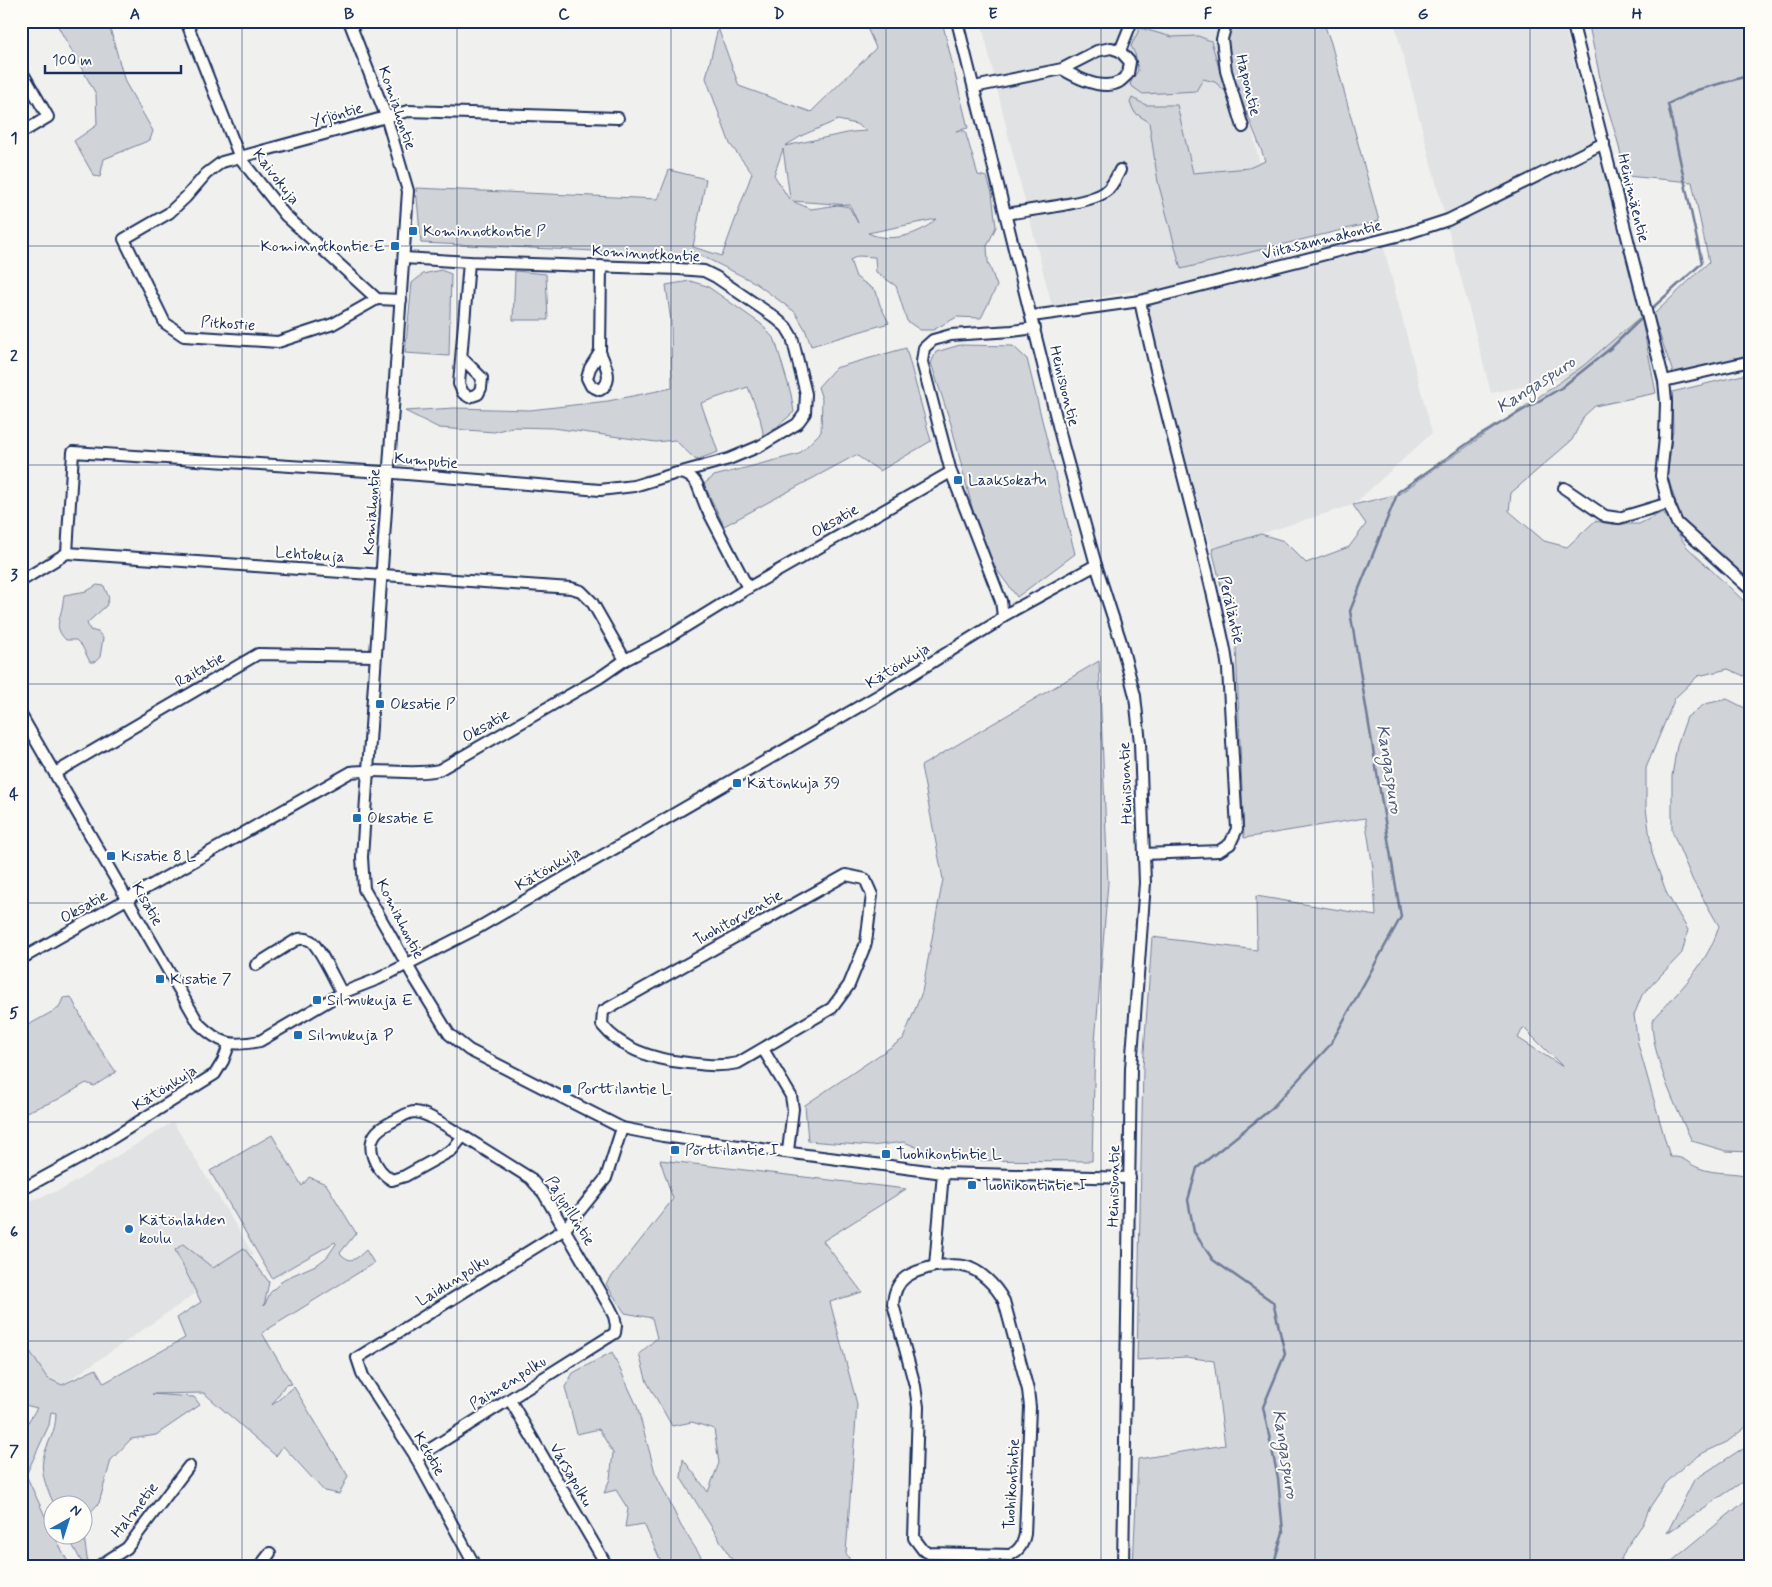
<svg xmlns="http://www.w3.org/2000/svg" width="1772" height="1587" font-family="Mynerve,sans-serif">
<rect width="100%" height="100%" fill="#f0f0ee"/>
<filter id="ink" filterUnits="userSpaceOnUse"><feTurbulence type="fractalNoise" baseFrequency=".02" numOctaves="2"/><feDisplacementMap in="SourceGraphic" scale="10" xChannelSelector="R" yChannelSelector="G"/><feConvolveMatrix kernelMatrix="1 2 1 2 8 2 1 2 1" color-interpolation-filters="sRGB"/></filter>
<g filter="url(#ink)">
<g fill="#e0e2e3">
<path d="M981,21H1226L1283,261L1381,237L1432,433L1353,505L1212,549L1134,291L1052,306L1011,147Z"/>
<path d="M1394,21H1563L1641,316L1581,375L1491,393Z"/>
<path d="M173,1122L253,1254L62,1385L47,1378L21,1341V1204L63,1189Z"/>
</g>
<g fill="#d0d3d8" stroke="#76819b" fill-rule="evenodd">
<path d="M46,21H108L125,82L153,131L150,140L104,159L100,177L94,176L74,141L97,125L96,94L56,23H47Z"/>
<path d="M864,21H942L968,128L956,131H965L978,175L987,177L992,193L996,227L987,246L988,262L997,286L981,318L957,317L933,330H920L907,321L896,286L876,272L875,257L858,256L850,260L856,277L876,291L880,305L889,323L811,346L805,329L795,312L754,282L696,253L683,255L421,243L416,188L658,199L669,170L706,179L693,247L722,256L752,173L730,144L706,78L718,28L739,86L811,112L876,48ZM838,120L856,124L867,131L852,132L785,146L803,135ZM783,149L790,198L789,199L774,175ZM792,201L850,205L858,223L849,207L838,205L811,209ZM936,219C919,236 889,243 868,233Z"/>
<path d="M1234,21H1323L1331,43L1379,221L1181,269L1158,182L1149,122L1135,113L1130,103L1132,98L1146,105H1177L1193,173L1249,168L1265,161C1257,134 1220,58 1227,35C1229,30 1232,26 1234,21Z"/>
<path d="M1588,21H1751V356L1673,373L1653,315L1709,262L1692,182L1626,176L1617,139L1603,92Z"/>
<path d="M1140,28L1172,37L1198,36L1211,41L1226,92L1215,82L1203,79L1196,91L1143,94L1130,85L1132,79L1138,71L1135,54L1131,46Z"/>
<path d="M441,270L451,274L449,356L405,353L412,283L423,274Z"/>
<path d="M515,271L546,274L548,320H513Z"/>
<path d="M690,281L707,286L761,324L775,340L791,394L794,412L764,438L760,418L748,387L701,403L718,452L696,460L675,440L656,442L553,428L512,427L494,432L439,428L405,411L454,408L530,410L608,401L672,388L671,322L666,285Z"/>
<path d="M1641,316L1656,393L1595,406L1584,416L1572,440L1511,493L1509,511L1544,541L1567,547L1595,521L1611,524H1639L1663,512L1687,547L1747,604L1751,605V679L1728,669L1698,676L1675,698L1646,768V808L1652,853L1667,894L1688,930L1682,953L1642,995L1634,1015L1638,1044L1670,1157C1685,1156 1686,1163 1699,1168C1716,1175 1735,1171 1751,1177V1423L1727,1442L1703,1453L1686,1464L1666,1483L1650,1507L1643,1524L1626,1548L1618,1566H1133L1138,1459L1225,1445L1214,1361L1186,1357L1137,1360L1143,1067L1152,937L1257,950L1256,896L1376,916L1373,868L1365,818L1244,838L1236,647L1212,549L1261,534L1284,541L1306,563L1349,547L1366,524L1353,505L1399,494L1583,366ZM1523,1028H1524L1563,1067L1518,1038Z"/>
<path d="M960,345L1013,346L1027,359L1075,554L1017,597L994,566L973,511L951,424L931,363L936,352Z"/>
<path d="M906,348L931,441L880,471L856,455L724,526L704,484L714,476L799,454L821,432L822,399L818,387L835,368Z"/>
<path d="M1751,373V581L1681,518L1667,475L1673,430L1672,392Z"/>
<path d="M97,585L104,586L109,598L106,606L87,623L90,630L98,632L103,638L100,657L95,662H90L82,646L76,640H66C54,628 59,622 62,608C63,604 63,600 64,595L87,591Z"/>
<path d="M1099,661L1108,883L1095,1042L1092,1161L948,1160L904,1142L871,1146L808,1141L805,1105L903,1039L922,992L943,879L921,766Z"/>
<path d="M1727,699L1751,711V1152L1726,1151L1692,1141C1676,1109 1652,1056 1652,1021C1678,992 1708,964 1719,926L1693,881L1672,831V776L1677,745L1687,717L1705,704Z"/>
<path d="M71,997L90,1034L116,1072L94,1086L86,1083L57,1100L21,1114V1029L59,1008L63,998Z"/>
<path d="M272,1135L302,1186L309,1177L326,1184L356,1233L340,1253C351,1265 356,1259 366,1250L374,1263L262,1333L292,1384L285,1385L272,1405L294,1387L348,1476L339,1494L324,1491L283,1446L276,1456L204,1393L152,1394L194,1397L200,1405L156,1435L131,1439L111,1460L99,1503L83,1520L82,1504H54C48,1491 40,1474 43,1459C47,1441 56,1434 56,1413L51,1412L49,1425L26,1475L52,1531V1534L54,1535L70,1566H21V1433L37,1408L21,1404V1337L47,1378L62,1385L96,1369L104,1383L185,1338L177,1318L201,1302L175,1250L183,1244L213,1268L244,1248L269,1282L264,1306L270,1293L284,1279L318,1264L327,1257L336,1244L335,1242L272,1278L210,1171Z"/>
<path d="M660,1160L906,1189L823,1241L862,1292L830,1302L857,1404L846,1553L853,1566H736L681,1478L683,1459L708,1492L719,1463L714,1429L692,1422L672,1426L647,1382L639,1354L657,1338L652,1318L625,1313L606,1284L673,1199Z"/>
<path d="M612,1352L637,1406L655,1472L681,1526L707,1566H663L644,1524L625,1527L628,1509L616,1490L604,1493L610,1479L613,1453L599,1429L577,1434L565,1387L573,1373Z"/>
<path d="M1751,1443V1476L1667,1533L1694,1480Z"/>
<path d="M1751,1496V1566H1666Z"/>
<path d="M83,1529L88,1565L81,1561L67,1535L82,1534Z"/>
</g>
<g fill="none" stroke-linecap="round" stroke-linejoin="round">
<g stroke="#6f7b97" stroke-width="2.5">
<path d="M1649,311L1702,263L1668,104L1697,90L1751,75"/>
<path d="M1273,1566L1283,1532L1278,1478L1263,1407L1285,1354L1273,1302L1213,1260L1194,1232L1188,1200L1197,1168L1271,1109L1330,1045L1401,917L1350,611L1398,492L1477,437L1561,388L1611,348L1644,316"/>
</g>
<defs>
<g id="minor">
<path d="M186,21L240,158L285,215L377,299L401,300"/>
<path d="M349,21L386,116L408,191L362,857L364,889L414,977L449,1034L469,1050L622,1128L663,1136L943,1173L1130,1178"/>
<path d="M957,21L1063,445L1096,565L1121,642L1135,696L1140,743L1145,883L1131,1068L1123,1566"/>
<path d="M1227,21L1222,39L1226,71L1243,127"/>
<path d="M1572,21L1664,381L1666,402L1665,438L1661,476L1667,500L1677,523L1751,590"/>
<path d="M1120,51L1132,21"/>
<path d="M21,70L48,117L21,133"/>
<path d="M974,87L1062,69L1097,51L1111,48L1120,51L1130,62L1128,74C1126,76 1122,80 1119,82C1102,91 1077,78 1062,69"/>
<path d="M1006,214C1028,210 1089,204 1105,192C1112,187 1116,178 1120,170"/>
<path d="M404,258L469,262L679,269L704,271L716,277L773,316L786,327L792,337L806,394L805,413L797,424L760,446L729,459L678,473"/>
<path d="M377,299L333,324L278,342L184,336L165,323L124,239L169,213L186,197L206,174L222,162L408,111L618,118"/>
<path d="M1140,301C1165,418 1201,533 1225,650L1228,669L1237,829L1230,844L1219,851L1144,854"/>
<path d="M1032,316L1140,301L1405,234L1448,220L1604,143"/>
<path d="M600,352C605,364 615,381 600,390L591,386L587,378L590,368L600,352L601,266"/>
<path d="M462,358L482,378L481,388L478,394L469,397L463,393L459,384L469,262"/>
<path d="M1664,381L1751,361"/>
<path d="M1564,488L1605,516L1619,518L1669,503"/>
<path d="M67,553L73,452L382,472L600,490L634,486L677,473L685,474L692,478L697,484L706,507L748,588"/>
<path d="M21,581L67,553L571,588L581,591L592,602L625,660"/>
<path d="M1003,616L1001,601L951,472L922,362L924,348L933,340L951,335L1012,331L1035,328"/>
<path d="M21,715L199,1024C220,1044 231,1047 260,1041L342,993L378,979L476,929L879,695L997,622L1003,616L1096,565"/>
<path d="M55,773L258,654L375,656"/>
<path d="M846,875L865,879L872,895L866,943L849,985L832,1008L738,1063C720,1067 706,1065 688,1063C656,1060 623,1051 602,1025L603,1011Z"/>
<path d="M21,959L351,772C381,768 411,776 439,770L599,678L625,660L662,641L748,588L951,472"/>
<path d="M256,965L296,940C301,938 306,938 311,941C320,948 335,981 342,993"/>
<path d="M763,1049L791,1096L793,1109L788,1151"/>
<path d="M21,1190L87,1154L215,1074L223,1061L229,1045"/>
<path d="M935,1266C944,1266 954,1264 963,1266C980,1269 996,1286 1004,1301L1028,1390L1030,1407L1025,1534C1023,1544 1020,1550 1010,1555L929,1553L923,1550L914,1538L918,1407L915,1386L893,1304C895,1277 911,1272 935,1266Z"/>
<path d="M935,1266L943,1173"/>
<path d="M510,1400L607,1566"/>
<path d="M416,1458L615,1333L616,1325L614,1316L609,1306L544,1194L530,1178L463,1136L452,1150L405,1176L392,1180C375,1171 362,1143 380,1129C385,1125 392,1122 397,1119C403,1116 408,1112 415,1112C429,1113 450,1129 463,1136"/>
<path d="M99,1566L127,1548L189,1466"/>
<path d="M260,1566L270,1553"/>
<path d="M475,1566L414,1454L363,1376L357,1358L565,1229L606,1178L622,1128"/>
</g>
</defs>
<use href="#minor" stroke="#1b2f5e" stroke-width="14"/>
<use href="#minor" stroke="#fdfcf7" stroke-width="10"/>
</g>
</g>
<path fill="none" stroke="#1b2f5e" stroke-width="1" stroke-opacity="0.55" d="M242,21V1566M457,21V1566M671,21V1566M886,21V1566M1101,21V1566M1315,21V1566M1530,21V1566M21,246H1751M21,465H1751M21,684H1751M21,903H1751M21,1122H1751M21,1341H1751"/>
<g fill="#1f6fb2" stroke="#fdfcf7" stroke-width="2">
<rect x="408" y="226" width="10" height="10" rx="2.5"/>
<rect x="390" y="241" width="10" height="10" rx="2.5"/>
<rect x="953" y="475" width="10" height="10" rx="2.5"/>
<rect x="375" y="699" width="10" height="10" rx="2.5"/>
<rect x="732" y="778" width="10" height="10" rx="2.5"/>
<rect x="352" y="813" width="10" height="10" rx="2.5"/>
<rect x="106" y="851" width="10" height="10" rx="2.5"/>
<rect x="155" y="974" width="10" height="10" rx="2.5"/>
<rect x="312" y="995" width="10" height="10" rx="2.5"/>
<rect x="293" y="1030" width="10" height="10" rx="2.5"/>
<rect x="562" y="1084" width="10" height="10" rx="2.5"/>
<rect x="670" y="1145" width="10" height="10" rx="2.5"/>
<rect x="881" y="1149" width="10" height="10" rx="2.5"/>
<rect x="967" y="1180" width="10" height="10" rx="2.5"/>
<circle cx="129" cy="1229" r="5"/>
</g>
<g text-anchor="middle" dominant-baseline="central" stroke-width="4" stroke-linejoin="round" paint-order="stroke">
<g font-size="16" fill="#1b2f5e" stroke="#fdfcf7">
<text transform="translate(1248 85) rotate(76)">Hapontie</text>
<text transform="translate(397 108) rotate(71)">Komiahontie</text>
<text transform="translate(337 115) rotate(-16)">Yrjöntie</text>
<text transform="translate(276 177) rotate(52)">Kaivokuja</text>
<text transform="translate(1633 198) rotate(76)">Heinimäentie</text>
<text transform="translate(1322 240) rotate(-14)">Viitasammakontie</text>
<text transform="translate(646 254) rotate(3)">Kominnotkontie</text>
<text transform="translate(228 324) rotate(4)">Pitkostie</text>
<text transform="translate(1064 386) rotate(76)">Heinisuontie</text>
<text transform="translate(426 461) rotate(5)">Kumputie</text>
<text transform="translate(372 512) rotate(-86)">Komiahontie</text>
<text transform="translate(835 521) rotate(-30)">Oksatie</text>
<text transform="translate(310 555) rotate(4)">Lehtokuja</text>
<text transform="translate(1231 610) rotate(77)">Peräläntie</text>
<text transform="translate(898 666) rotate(-32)">Kätönkuja</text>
<text transform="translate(200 670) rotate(-30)">Raitatie</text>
<text transform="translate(486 726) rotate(-30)">Oksatie</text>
<text transform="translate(1126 783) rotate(-92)">Heinisuontie</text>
<text transform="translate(548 869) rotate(-30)">Kätönkuja</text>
<text transform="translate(147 904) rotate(60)">Kisatie</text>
<text transform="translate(84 907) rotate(-29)">Oksatie</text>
<text transform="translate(738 918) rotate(-29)">Tuohitorventie</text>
<text transform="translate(400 919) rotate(63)">Komiahontie</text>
<text transform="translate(165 1088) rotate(-32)">Kätönkuja</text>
<text transform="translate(1114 1186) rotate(-89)">Heinisuontie</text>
<text transform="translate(570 1211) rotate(58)">Pajupillintie</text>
<text transform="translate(453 1281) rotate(-32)">Laidunpolku</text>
<text transform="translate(508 1383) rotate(-32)">Paimenpolku</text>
<text transform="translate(429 1454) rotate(60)">Ketotie</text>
<text transform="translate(571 1475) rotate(60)">Varsapolku</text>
<text transform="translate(1012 1484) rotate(-87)">Tuohikontintie</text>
<text transform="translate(135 1510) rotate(-52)">Halmetie</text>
</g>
<g font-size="16" fill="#1b2f5e" stroke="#fdfcf7" text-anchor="start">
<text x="423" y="231">Kominnotkontie P</text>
<text x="385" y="246" text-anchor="end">Kominnotkontie E</text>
<text x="968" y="480">Laaksokatu</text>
<text x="390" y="704">Oksatie P</text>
<text x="747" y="783">Kätönkuja 39</text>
<text x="367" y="818">Oksatie E</text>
<text x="121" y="856">Kisatie 8 L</text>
<text x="170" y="979">Kisatie 7</text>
<text x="327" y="1000">Silmukuja E</text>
<text x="308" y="1035">Silmukuja P</text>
<text x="577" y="1089">Porttilantie L</text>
<text x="685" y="1150">Porttilantie I</text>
<text x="896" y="1154">Tuohikontintie L</text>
<text x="982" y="1185">Tuohikontintie I</text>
<text x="139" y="1220">Kätönlahden<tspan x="139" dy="18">koulu</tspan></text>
</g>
<g font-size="18" font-style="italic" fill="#4c5b7f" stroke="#fdfcf7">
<text transform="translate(1536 385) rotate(-33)">Kangaspuro</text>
<text transform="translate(1389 769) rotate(81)">Kangaspuro</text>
<text transform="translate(1285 1454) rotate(81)">Kangaspuro</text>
</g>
</g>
<rect width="1772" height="1587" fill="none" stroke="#fdfcf7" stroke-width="55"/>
<g transform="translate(68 1520) rotate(39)"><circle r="24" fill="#fdfcf7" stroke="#a3aaba"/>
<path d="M0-4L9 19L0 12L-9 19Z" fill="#1f6fb2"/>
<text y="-8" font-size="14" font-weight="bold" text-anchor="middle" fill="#1b2f5e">N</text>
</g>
<path d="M45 65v8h136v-8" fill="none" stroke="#1b2f5e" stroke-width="2.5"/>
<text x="52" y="65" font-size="15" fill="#1b2f5e" stroke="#fdfcf7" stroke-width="4" paint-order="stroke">100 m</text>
<rect x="28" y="28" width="1716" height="1532" fill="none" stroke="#1b2f5e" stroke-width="2"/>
<g font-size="16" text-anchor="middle" font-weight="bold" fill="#1b2f5e">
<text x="135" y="19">A</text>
<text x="349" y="19">B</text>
<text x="564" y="19">C</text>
<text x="779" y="19">D</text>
<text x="993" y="19">E</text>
<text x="1208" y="19">F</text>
<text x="1423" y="19">G</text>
<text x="1637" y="19">H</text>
<text x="14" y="143">1</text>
<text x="14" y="361">2</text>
<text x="14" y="580">3</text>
<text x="14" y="799">4</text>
<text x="14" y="1018">5</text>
<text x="14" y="1237">6</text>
<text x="14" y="1456">7</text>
</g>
</svg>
